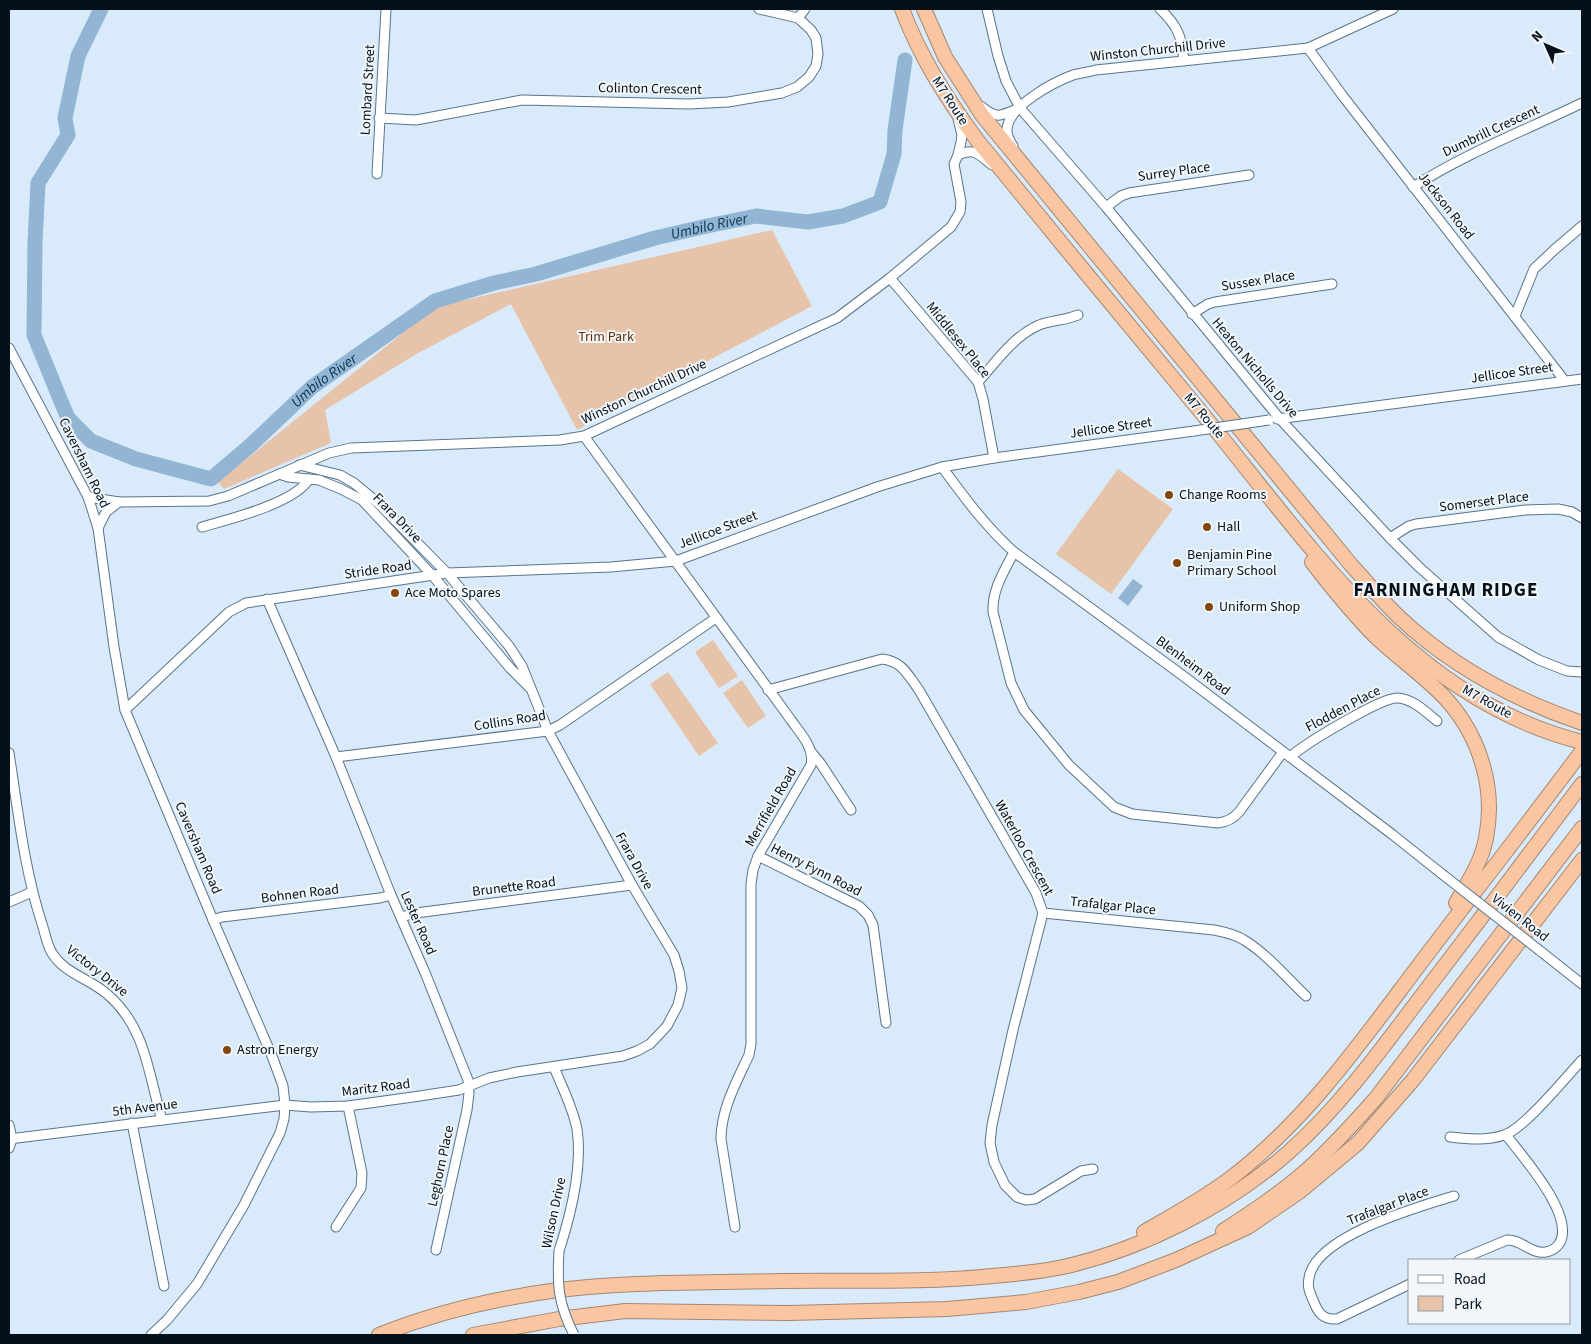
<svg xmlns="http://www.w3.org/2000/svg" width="1591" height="1344" font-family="'Source Sans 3',sans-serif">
<rect width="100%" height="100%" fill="#d9ebfa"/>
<g fill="#e7c3aa">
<path d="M772,230L812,306L577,430L511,304L418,353L325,410L331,443L224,489L218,482L435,307Z"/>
<path d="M1118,469L1173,509L1111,594L1056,554Z"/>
<path d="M713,640L738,676L719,688L695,652Z"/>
<path d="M668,672L718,743L699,756L650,684Z"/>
<path d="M742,680L766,716L748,728L723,693Z"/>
</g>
<path fill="#91b5d3" d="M1133,579L1143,586L1128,606L1118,598Z"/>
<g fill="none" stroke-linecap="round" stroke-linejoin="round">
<path stroke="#91b5d3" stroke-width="15" id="s1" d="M101,9L78,56L65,118L68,135L38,183L35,242L34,335L60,399L68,418L91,441L136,459L211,479L252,444L312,387L435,301L494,283L536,274L655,238L707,226L756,216L808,222L843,216L880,202L894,154L895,130L905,60"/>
<defs>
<g id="minor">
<path d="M987,9L998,56L1006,81L1020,108L1106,207L1280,419L1390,538L1419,567L1498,637L1539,660L1567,671L1582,672"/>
<path d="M1160,9C1178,26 1182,37 1184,61"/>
<path d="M798,18L805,9"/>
<path d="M1308,48L1342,95L1564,380"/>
<path d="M982,107C996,119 1001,116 1017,109"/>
<path d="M379,118L416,120L522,100L689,104L728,102L782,93L797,87L809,77L816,66L818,54L816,38L811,30L798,18L759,9"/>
<path d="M1013,146C1010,141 1007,137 1007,131C1006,107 1054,82 1073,75C1081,73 1089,72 1096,70L1308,48L1393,9"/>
<path d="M958,155C975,147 979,155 992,165"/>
<path d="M377,174L386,9"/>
<path d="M1413,187C1466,153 1526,130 1582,103"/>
<path d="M1106,207L1121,196L1129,193L1249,175"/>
<path d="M890,278L978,382L983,399L994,458"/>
<path d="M1192,314L1208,304L1215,302L1332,284"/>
<path d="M1515,316L1534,269L1554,250L1582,226"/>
<path d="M9,348L88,497L98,528L114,647L125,710L213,920L272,1056L283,1086L285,1105L284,1119L280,1133L244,1205L197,1284L167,1320L151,1335"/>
<path d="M978,382C995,363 1013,337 1037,326C1049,320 1064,321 1078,315"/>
<path d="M1277,419L1582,379"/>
<path d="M584,436L791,720C800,733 815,748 811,765L758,856L753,870L751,884V1044L749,1055C737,1081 721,1109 721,1139L735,1227"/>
<path d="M942,467C964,497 986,527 1014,552L1182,675L1393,835L1442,874"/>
<path d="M279,474L288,477L319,480L341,489L362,500L433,576L510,668L529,687"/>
<path d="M88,497L119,502L209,501L228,496L329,453L351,448L560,440L584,436L837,318L890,278L951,227L960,212L961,202L954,164L958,155L961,142L962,135L958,119"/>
<path d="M202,527C230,519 295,503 309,479"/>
<path d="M98,528L106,512L119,502"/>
<path d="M1390,538L1409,526L1416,524L1525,510L1558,509L1572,512L1582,518"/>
<path d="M1014,552C1004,572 992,589 993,612L1011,683L1024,710L1069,765L1114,807L1132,814L1218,823C1227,822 1233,819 1239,812L1283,752"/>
<path d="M267,599L336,757L391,895L426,975L468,1080L469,1093L467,1110L436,1250"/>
<path d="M768,690L882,659C902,661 908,675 919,690L1036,893L1043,913L1013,1030L992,1125L990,1143L994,1162L1005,1185L1017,1197L1026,1200L1035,1199L1081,1171L1093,1169"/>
<path d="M125,710L229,612L246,603L447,573L611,567L676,561L877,487L942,467L994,458L1194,431"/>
<path d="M9,753C18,810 24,869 42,924C45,933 47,945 52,953C64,973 90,979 107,994C146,1027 148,1073 162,1120"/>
<path d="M812,753L821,764L851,810"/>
<path d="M336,757L548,731L560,725L716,618"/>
<path d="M1290,757C1305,744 1381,697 1398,698C1413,699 1426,712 1437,721"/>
<path d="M758,856L859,906L868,915L873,925L886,1023"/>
<path d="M9,902L32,892"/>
<path d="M1043,913L1214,930C1224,932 1235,934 1244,940C1267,954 1286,977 1306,996"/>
<path d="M401,917L416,913L632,885"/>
<path d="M213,920L222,917L380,898L391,895"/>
<path d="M1539,950L1582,984"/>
<path d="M554,1067C562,1087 573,1108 577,1129C583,1168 571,1214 559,1251"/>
<path d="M132,1123L164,1286"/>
<path d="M9,1125L12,1139L9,1148"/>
<path d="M1450,1137C1468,1139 1487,1141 1504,1135C1524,1129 1566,1077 1582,1060"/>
<path d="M9,1139L285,1105L311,1107L348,1106L413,1097L459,1090L489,1078L517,1072L623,1056L637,1051L650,1044L667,1026L678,1005L682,988L679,971L674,955L632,885L548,731L522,666L509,646L447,573L378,503L354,483L340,475L299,465"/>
<path d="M336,1227L361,1188L362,1173L348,1106"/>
<path d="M1459,1260L1507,1240C1521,1239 1532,1255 1546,1252C1552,1251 1556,1248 1559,1244C1577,1217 1522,1156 1506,1135"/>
<path d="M1410,1284L1337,1319C1323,1320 1318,1313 1313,1300C1310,1293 1307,1287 1309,1278C1315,1236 1418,1207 1454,1196"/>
</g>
<g id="highway">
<path d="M902,9C920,57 947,99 977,140C1051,231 1126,322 1201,412C1308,542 1409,699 1582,742"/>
<path d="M924,9L945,57L982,115L1352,566C1368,583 1382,601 1399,617C1451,666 1515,700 1582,723"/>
<path d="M1312,562C1332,588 1353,614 1376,637C1399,659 1426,677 1447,700C1480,737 1496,789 1486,838C1482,861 1468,882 1456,903"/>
<path d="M1223,1231C1252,1212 1281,1193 1307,1170C1332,1147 1354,1123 1376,1098L1582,828"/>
<path d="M1144,1232C1172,1216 1201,1200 1227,1181C1309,1120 1368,1032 1429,952C1480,885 1532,818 1582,751"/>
<path d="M379,1335C434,1313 493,1299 551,1291C626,1281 704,1283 779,1281C850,1280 922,1283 993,1276C1016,1274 1040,1272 1063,1267C1143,1249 1228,1206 1290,1151C1346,1101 1390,1037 1436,977C1485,913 1534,848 1582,784"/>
<path d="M473,1335L559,1319L625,1311L789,1313L947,1309L1026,1302L1079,1292L1118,1282L1176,1260L1248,1227L1299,1192L1358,1143L1413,1080L1582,860"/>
</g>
</defs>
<use href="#minor" stroke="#59748a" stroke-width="11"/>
<use href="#highway" stroke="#a58672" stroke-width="16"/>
<use href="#minor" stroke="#fff" stroke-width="9"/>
<use href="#highway" stroke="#fac6a2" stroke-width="14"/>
<defs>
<g id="minor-bridge">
<path d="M1194,431L1269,420"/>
<path d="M1442,874L1539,950"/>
<path d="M559,1251C557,1286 558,1303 574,1335"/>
</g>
</defs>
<use href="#minor-bridge" stroke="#59748a" stroke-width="11" stroke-linecap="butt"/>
<use href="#minor-bridge" stroke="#fff" stroke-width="9"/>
</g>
<g fill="#844508" stroke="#f1f6fb" stroke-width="2">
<circle cx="1169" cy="495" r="5"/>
<circle cx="1207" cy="527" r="5"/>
<circle cx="1177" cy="563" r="5"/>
<circle cx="395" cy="593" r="5"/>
<circle cx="1209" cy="607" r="5"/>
<circle cx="227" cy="1050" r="5"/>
</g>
<g text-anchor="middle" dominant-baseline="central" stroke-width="4" stroke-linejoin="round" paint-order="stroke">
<g font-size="14" fill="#061018" stroke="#f1f6fb">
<text transform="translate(1158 50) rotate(-6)">Winston Churchill Drive</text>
<text transform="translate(650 89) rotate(1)">Colinton Crescent</text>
<text transform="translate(368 90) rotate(-87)">Lombard Street</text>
<text transform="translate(950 101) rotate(57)">M7 Route</text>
<text transform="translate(1491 131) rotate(-25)">Dumbrill Crescent</text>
<text transform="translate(1174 172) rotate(-8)">Surrey Place</text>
<text transform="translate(1446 206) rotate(52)">Jackson Road</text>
<text transform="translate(1258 281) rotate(-9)">Sussex Place</text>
<text transform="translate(958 340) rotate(51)">Middlesex Place</text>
<text transform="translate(1255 368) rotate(50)">Heaton Nicholls Drive</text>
<text transform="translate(1512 373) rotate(-8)">Jellicoe Street</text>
<text transform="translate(644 392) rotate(-25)">Winston Churchill Drive</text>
<text transform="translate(1204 416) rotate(50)">M7 Route</text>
<text transform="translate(1111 428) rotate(-8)">Jellicoe Street</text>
<text transform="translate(84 463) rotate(64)">Caversham Road</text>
<text transform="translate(1484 502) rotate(-7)">Somerset Place</text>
<text transform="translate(397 518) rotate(46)">Frara Drive</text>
<text transform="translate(718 530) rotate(-21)">Jellicoe Street</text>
<text transform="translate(378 570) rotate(-8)">Stride Road</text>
<text transform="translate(1193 666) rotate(37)">Blenheim Road</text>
<text transform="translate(1487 702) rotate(29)">M7 Route</text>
<text transform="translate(1343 709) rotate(-28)">Flodden Place</text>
<text transform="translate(510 721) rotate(-9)">Collins Road</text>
<text transform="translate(771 807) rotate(-60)">Merrifield Road</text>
<text transform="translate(198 848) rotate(67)">Caversham Road</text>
<text transform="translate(1024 848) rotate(61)">Waterloo Crescent</text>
<text transform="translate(634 861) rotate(61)">Frara Drive</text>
<text transform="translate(816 870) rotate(27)">Henry Fynn Road</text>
<text transform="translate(514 887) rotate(-7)">Brunette Road</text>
<text transform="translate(300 894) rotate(-7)">Bohnen Road</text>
<text transform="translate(1113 906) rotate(6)">Trafalgar Place</text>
<text transform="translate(1520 918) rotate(38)">Vivien Road</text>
<text transform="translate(418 923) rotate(66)">Lester Road</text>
<text transform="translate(97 971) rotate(38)">Victory Drive</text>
<text transform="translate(376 1088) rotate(-7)">Maritz Road</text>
<text transform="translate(145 1108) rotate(-7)">5th Avenue</text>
<text transform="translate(441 1166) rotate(-78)">Leghorn Place</text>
<text transform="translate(1388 1206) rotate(-21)">Trafalgar Place</text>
<text transform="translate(554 1213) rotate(-78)">Wilson Drive</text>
</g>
<g font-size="14" fill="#623102" stroke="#f1f6fb">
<text x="606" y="337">Trim Park</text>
</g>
<g font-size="14" fill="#061018" stroke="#f1f6fb" text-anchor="start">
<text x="1179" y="495">Change Rooms</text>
<text x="1217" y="527">Hall</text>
<text x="1187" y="555">Benjamin Pine<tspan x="1187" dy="16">Primary School</tspan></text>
<text x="405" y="593">Ace Moto Spares</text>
<text x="1219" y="607">Uniform Shop</text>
<text x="237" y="1050">Astron Energy</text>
</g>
<g font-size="15" font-style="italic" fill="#073452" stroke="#f1f6fb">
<text stroke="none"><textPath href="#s1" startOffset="1161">Umbilo River</textPath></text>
<text stroke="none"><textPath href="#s1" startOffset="740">Umbilo River</textPath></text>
</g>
<g font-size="19" font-weight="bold" letter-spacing="1" fill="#061018" stroke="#f1f6fb">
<text x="1446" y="590">FARNINGHAM RIDGE</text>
</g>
</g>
<rect width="1591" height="1344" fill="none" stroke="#061018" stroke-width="20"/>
<rect x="1408" y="1259" width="162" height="65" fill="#f1f6fb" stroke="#939aa0"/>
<rect x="1418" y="1275" width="25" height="8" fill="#ffffff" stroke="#939aa0"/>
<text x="1454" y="1284" font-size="15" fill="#061018">Road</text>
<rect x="1418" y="1296" width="25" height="15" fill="#e7c3aa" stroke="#939aa0"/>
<text x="1454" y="1309" font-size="15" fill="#061018">Park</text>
<g transform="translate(1546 45) rotate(315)" stroke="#f1f6fb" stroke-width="4" paint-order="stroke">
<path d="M0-4L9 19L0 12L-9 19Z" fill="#061018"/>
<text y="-8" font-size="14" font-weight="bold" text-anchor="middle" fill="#061018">N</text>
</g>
</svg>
